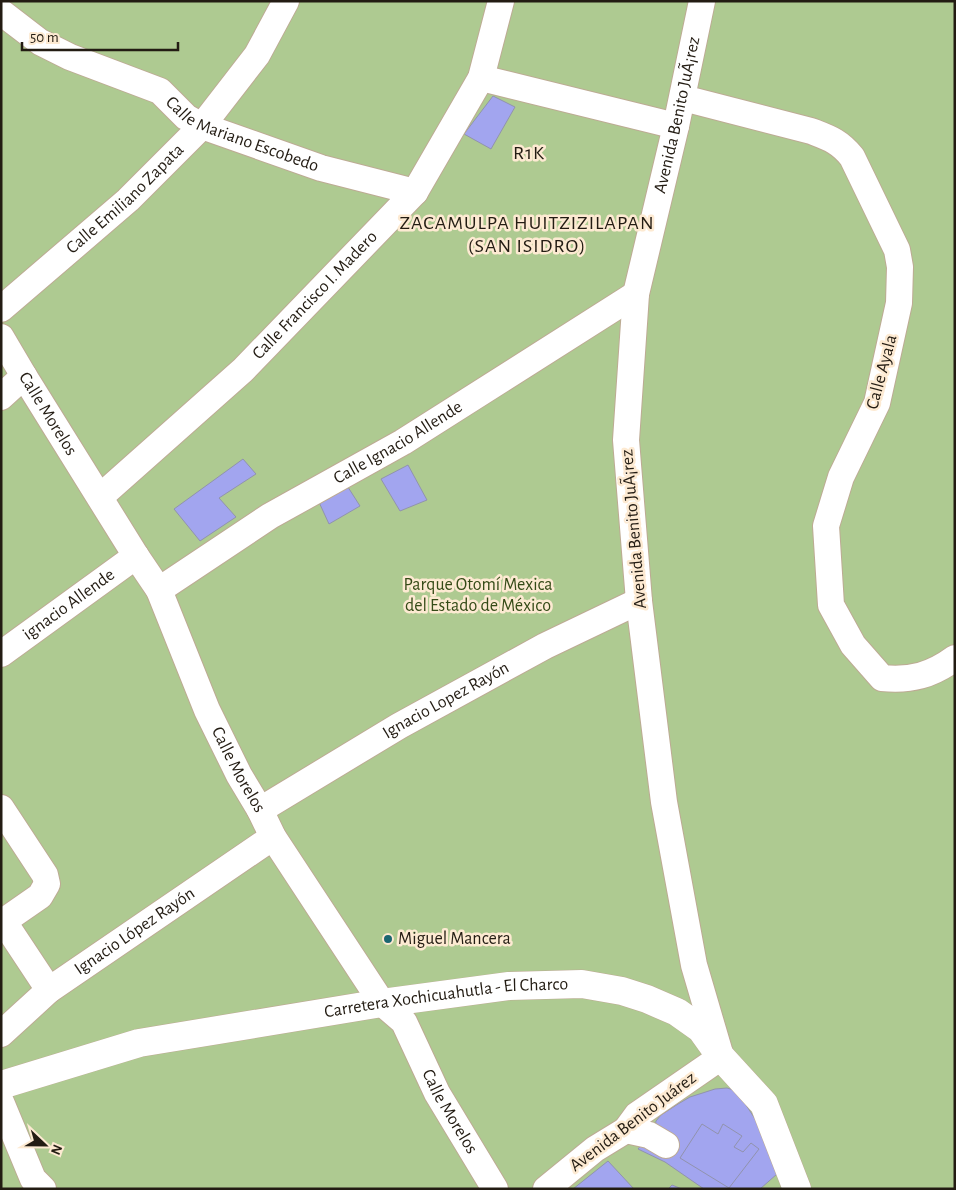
<svg xmlns="http://www.w3.org/2000/svg" width="956" height="1190" font-family="'Alegreya Sans',sans-serif">
<rect width="100%" height="100%" fill="#efddc5"/>
<rect fill="#aeca91" x="1" y="1" width="954" height="1188"/>
<g fill="#a2a5ef" stroke="#9193ad">
<path d="M493,96L515,107L491,149L464,134Z"/>
<path d="M243,459L256,474L219,498L236,517L200,541L174,509Z"/>
<path d="M408,465L427,500L400,511L381,479Z"/>
<path d="M346,484L360,506L329,524L318,500Z"/>
<path d="M727,1088L737,1091L757,1122L777,1174L760,1189H704L665,1162L638,1149L655,1128L656,1121L661,1115L678,1104L690,1097L715,1089Z"/>
<path d="M702,1124L718,1134L723,1124L742,1136L734,1147L743,1152L751,1143L759,1149L729,1188L680,1158Z"/>
<path d="M608,1161L634,1189H573Z"/>
<path d="M672,1185L682,1189H668Z"/>
</g>
<g fill="none" stroke-linecap="round" stroke-linejoin="round">
<defs>
<g id="minor">
<path id="s1" d="M1,12L40,42L70,57L160,91L186,117L202,126L321,168L415,192"/>
<path d="M481,78L676,126"/>
<path d="M683,98L811,131C829,138 839,141 852,157L897,250L900,267L899,303L877,403L841,477L826,526L831,605L853,645L882,678C911,681 932,675 955,658"/>
<path id="s2" d="M1,309L128,200L202,126L257,55L286,1"/>
<path id="s3" d="M1,337L24,376L136,556L159,590L207,710L239,775L260,810L273,837L382,1003L404,1022L437,1093L495,1189"/>
<path d="M1,397L24,376"/>
<path id="s4" d="M100,497L243,370L415,192L481,78L501,1"/>
<path id="s5" d="M159,590L270,516L403,442L636,294"/>
<path id="s6" d="M1,654L136,556"/>
<path d="M1,808L45,875L47,884L40,896L1,923"/>
<path id="s7" d="M260,810L399,726L545,646L639,601"/>
<path d="M4,922L49,990"/>
<path id="s8" d="M1,1034L49,990L273,837"/>
<path d="M1,1102L33,1179L43,1189"/>
<path d="M626,1130L649,1135L666,1145"/>
<path id="s9" d="M546,1189L595,1149L626,1130L637,1115L721,1057L694,965L664,802L639,601L626,440L636,294L676,126L702,1"/>
</g>
<g id="major">
<path id="s10" d="M1,1085L139,1043L382,1003L509,986L582,984L622,991L647,999L677,1012L701,1029L721,1057L764,1104L797,1189"/>
</g>
</defs>
<use href="#minor" stroke="#bdab94" stroke-width="28"/>
<use href="#major" stroke="#bdab94" stroke-width="29"/>
<use href="#minor" stroke="#fff" stroke-width="26"/>
<use href="#major" stroke="#fff" stroke-width="28"/>
</g>
<circle fill="#1b6671" stroke="#fdead2" stroke-width="2" cx="388" cy="939" r="5"/>
<g text-anchor="middle" dominant-baseline="central" stroke-width="5" stroke-linejoin="round" paint-order="stroke">
<g font-size="18" fill="#231c13" stroke="#fdead2">
<text stroke="none"><textPath href="#s9" startOffset="1176">Avenida Benito JuÃ¡rez</textPath></text>
<text stroke="none"><textPath href="#s1" startOffset="274">Calle Mariano Escobedo</textPath></text>
<text stroke="none"><textPath href="#s2" startOffset="166">Calle Emiliano Zapata</textPath></text>
<text stroke="none"><textPath href="#s4" startOffset="295">Calle Francisco I. Madero</textPath></text>
<text transform="translate(882 372) rotate(-75)">Calle Ayala</text>
<text stroke="none"><textPath href="#s3" startOffset="90">Calle Morelos</textPath></text>
<text stroke="none"><textPath href="#s5" startOffset="281">Calle Ignacio Allende</textPath></text>
<text transform="translate(634 529) rotate(-95)">Avenida Benito JuÃ¡rez</text>
<text stroke="none"><textPath href="#s6" startOffset="84">ignacio Allende</textPath></text>
<text stroke="none"><textPath href="#s7" startOffset="216">Ignacio Lopez Rayón</textPath></text>
<text stroke="none"><textPath href="#s3" startOffset="495">Calle Morelos</textPath></text>
<text stroke="none"><textPath href="#s8" startOffset="169">Ignacio López Rayón</textPath></text>
<text stroke="none"><textPath href="#s10" startOffset="455">Carretera Xochicuahutla - El Charco</textPath></text>
<text stroke="none"><textPath href="#s3" startOffset="899">Calle Morelos</textPath></text>
<text transform="translate(633 1122) rotate(-37)">Avenida Benito Juárez</text>
</g>
<g font-size="18" fill="#354b17" stroke="#fdead2">
<text x="478" y="585">Parque Otomí Mexica<tspan x="478" dy="21">del Estado de México</tspan></text>
</g>
<g font-size="18" fill="#231c13" stroke="#fdead2" text-anchor="start">
<text x="398" y="939">Miguel Mancera</text>
</g>
<g font-size="20" letter-spacing="1" fill="#231c13" stroke="#fdead2">
<text x="529" y="153">R1K</text>
<text x="527" y="223">ZACAMULPA HUITZIZILAPAN<tspan x="527" dy="23">(SAN ISIDRO)</tspan></text>
</g>
</g>
<rect width="956" height="1190" fill="none" stroke="#231c13" stroke-width="5"/>
<g transform="translate(45 1145) rotate(112)" stroke="#fdead2" stroke-width="4" paint-order="stroke">
<path d="M0-4L9 19L0 12L-9 19Z" fill="#231c13"/>
<text y="-8" font-size="14" font-weight="bold" text-anchor="middle" fill="#231c13">N</text>
</g>
<path d="M22 42v8h156v-8" fill="none" stroke="#231c13" stroke-width="2.5"/>
<text x="30" y="42" font-size="15" fill="#231c13" stroke="#fdead2" stroke-width="4" paint-order="stroke">50 m</text>
</svg>
